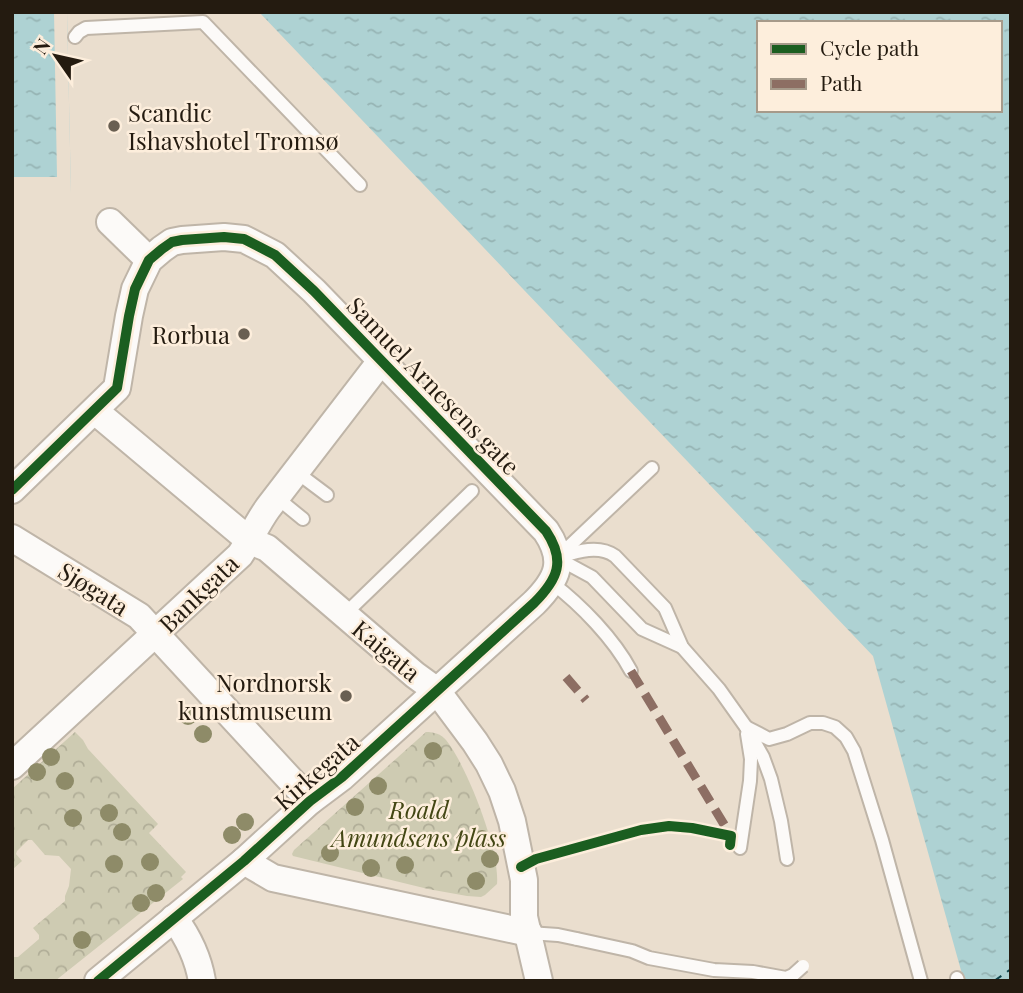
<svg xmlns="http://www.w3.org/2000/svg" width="1023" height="993" font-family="'Playfair Display',serif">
<defs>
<pattern id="park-crowns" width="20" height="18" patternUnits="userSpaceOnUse" patternTransform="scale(1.75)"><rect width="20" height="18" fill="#cecbb2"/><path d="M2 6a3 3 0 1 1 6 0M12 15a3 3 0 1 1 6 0" fill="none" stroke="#b1ae98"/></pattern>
<pattern id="water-ripples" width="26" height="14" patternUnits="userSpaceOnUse" patternTransform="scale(1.75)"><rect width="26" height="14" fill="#aed2d3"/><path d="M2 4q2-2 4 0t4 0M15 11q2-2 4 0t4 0" fill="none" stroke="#96b4b4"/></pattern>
</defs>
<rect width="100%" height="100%" fill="#eadece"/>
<g fill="url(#park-crowns)">
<path d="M75,732L83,740L88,749L158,824L149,833L186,872L181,877L183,879L55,981H12V955L14,957H18L39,939V935L33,928L65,901V896L69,886L71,869L59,856L45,855L32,840H28L17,851L16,854L22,861L12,870V789Z"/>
<path d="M426,732C434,732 441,734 446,740C467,766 500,851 497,884L485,895L481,897L467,896L428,889L293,856L292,854L294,850Z"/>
</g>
<g fill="url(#water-ripples)" fill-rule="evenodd">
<path d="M12,12H67L71,193H12Z"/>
<path d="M259,12H1011V981H964L873,656ZM759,23H1000V110H759Z"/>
</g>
<path fill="#eadece" d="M54,12H67L71,193H12V177H57Z"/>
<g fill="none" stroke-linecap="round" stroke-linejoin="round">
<path stroke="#10434a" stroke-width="2" stroke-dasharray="9 7" stroke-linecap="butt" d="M994,981L1011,969"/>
<defs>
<g id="lane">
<path d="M75,37L79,32L86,28L203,22L360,185"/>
<path d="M295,471L327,495"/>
<path d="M276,497L303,519"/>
<path d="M560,555L652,468"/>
<path d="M557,558C576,552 598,544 615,556L665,608L682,647L719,689L746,727L763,757L771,779L781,821L787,859"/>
<path d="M557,558L592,577L642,629L682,647"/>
<path d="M552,583C581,605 614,639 631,671"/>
<path d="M345,614L472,491"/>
<path d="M746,727L769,739L787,734L810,723H823L835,727L846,737L854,751L882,840L921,981"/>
<path d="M740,848L750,781L751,759L747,734"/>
<path d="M529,933L558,935L577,939"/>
<path d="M957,978L958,981"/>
</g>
<g id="street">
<path d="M110,222L149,260"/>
<path d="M95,411L250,541L267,548L415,675L437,691L475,742L489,764L502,791L512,821L524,880V917L539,981"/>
<path d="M12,490L117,388L129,316L135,289L149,260L162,249L172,242L182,240L224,237L244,239L275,255L314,291L546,531C566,561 558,579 534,603L342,777L310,801L244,861L98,981"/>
<path d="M12,538L139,616L310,801"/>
<path d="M12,766L240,555C250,540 257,523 268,508L381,361"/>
<path d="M244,861L273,878L529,933"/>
<path d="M174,918C188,937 198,957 202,981"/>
</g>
</defs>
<use href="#lane" stroke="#bfb5a8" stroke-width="16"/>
<use href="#street" stroke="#bfb5a8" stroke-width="30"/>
<use href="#lane" stroke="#fcfaf8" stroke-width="12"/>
<use href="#street" stroke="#fcfaf8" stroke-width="26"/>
<defs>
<path id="lane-bridge" d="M577,939L632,951L649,958L714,970L753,972L786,978L793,975L803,966"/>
</defs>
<use href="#lane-bridge" stroke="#bfb5a8" stroke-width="16" stroke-linecap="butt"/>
<use href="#lane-bridge" stroke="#fcfaf8" stroke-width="12"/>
<g stroke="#8d6e63" stroke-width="9" stroke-dasharray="18 9" stroke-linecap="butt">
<path d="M631,671L731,836"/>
<path d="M566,677L586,700"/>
</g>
<defs>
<g id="cycleway">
<path d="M12,490L117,388L129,316L135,289L149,260L162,249L172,242L182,240L224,237L244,239L275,255L314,291L546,531C566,561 558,579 534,603L342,777L310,801L244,861L98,981"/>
<path d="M521,867L536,859L641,830L669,826L692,828L731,836L730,845"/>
</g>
</defs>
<use href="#cycleway" stroke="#fdeedc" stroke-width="15"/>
<use href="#cycleway" stroke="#1b5e20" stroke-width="10"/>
</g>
<g fill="#8e8b68">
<circle cx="188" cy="716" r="9"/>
<circle cx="203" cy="734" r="9"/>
<circle cx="433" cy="751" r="9"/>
<circle cx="51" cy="757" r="9"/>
<circle cx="37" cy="772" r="9"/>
<circle cx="65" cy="781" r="9"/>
<circle cx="378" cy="786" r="9"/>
<circle cx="355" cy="807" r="9"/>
<circle cx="109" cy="813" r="9"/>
<circle cx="73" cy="818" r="9"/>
<circle cx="245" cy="822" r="9"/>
<circle cx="122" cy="832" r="9"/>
<circle cx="232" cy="835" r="9"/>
<circle cx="482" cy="839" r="9"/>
<circle cx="330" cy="853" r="9"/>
<circle cx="490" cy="859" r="9"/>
<circle cx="150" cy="862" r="9"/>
<circle cx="114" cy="864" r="9"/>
<circle cx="405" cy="865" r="9"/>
<circle cx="371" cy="868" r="9"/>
<circle cx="476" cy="881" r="9"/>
<circle cx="156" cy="893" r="9"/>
<circle cx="141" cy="903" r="9"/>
<circle cx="82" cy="940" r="9"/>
</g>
<g fill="#695f52" stroke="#fdeedc" stroke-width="2.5">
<circle cx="114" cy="126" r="7"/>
<circle cx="244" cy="334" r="7"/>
<circle cx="346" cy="696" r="7"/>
</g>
<g text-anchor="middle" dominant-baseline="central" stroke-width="5" stroke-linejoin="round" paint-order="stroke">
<g font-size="24" fill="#241b10" stroke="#fdeedc" text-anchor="end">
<text x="128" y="112" text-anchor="start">Scandic<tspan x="128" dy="28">Ishavshotel Tromsø</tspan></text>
<text x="230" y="334">Rorbua</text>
<text x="332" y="682">Nordnorsk<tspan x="332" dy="28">kunstmuseum</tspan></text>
</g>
<g font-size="24" fill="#241b10" stroke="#fdeedc">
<text transform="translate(434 385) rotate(46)">Samuel Arnesens gate</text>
<text transform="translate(94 588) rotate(32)">Sjøgata</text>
<text transform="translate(198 593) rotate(-44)">Bankgata</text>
<text transform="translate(387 650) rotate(40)">Kaigata</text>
<text transform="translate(316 771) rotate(-41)">Kirkegata</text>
</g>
<g font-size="24" font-style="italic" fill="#434714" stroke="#fdeedc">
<text x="419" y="809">Roald<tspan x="419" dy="28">Amundsens plass</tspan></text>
</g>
</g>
<rect width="1023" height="993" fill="none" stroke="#241b10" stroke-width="28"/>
<rect x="757" y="21" width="245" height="91" fill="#fdeedc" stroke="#a69a8a" stroke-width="2"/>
<rect x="771" y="44" width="35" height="10" fill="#1b5e20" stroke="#a69a8a" stroke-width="2"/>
<text x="820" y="56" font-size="21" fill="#241b10">Cycle path</text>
<rect x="771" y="79" width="35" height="10" fill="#8d6e63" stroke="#a69a8a" stroke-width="2"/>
<text x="820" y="91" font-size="21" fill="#241b10">Path</text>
<g transform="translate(56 56) rotate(304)" stroke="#fdeedc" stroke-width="5" paint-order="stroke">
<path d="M0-5L12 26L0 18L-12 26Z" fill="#241b10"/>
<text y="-10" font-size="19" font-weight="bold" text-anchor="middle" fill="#241b10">N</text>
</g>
</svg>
